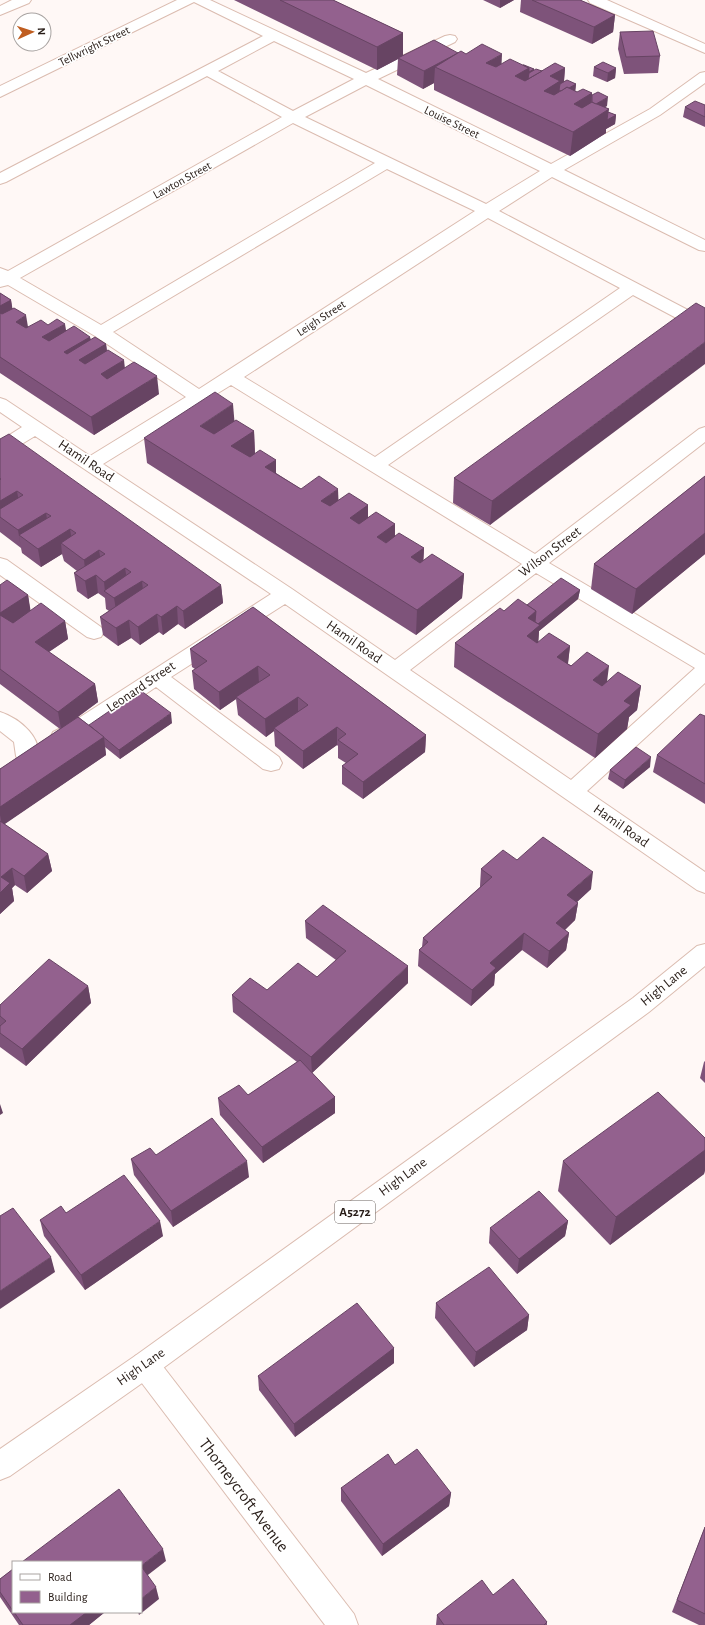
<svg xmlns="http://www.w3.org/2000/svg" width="705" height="1625" font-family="'Alegreya Sans',sans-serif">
<rect width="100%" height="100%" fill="#fff8f6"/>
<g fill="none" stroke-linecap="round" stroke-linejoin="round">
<defs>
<g id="minor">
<path d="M12,0H31L29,3L0,15V6Z"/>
<path d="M177,0H210L366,73L445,36L450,35L455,36L457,39L455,42L378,79L551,164L650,109L700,73L705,72V83L660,115L564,170L705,240V251L699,250L552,177L499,211L705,319V331L699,330L633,295L388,465L535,554L699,429L705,427V442L549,563L705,655V683L587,791L705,872V893L697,890L285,604L171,677L279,757L282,763L279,769L271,771L263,769L156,687L85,735L61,746L53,744L50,738L53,732L71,723L271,594L35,436L7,453L0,455V441L22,427L0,412V398L6,400L90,456L186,397L95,336L8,285L0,287V268L8,271L282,117L207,76L6,182L0,184V173L263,36L194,2L0,97V86ZM274,41L354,79L293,111L218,71ZM366,85L540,171L486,204L305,117ZM293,123L375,163L101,325L20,278ZM387,169L475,211L199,389L113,332ZM488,218L620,288L375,457L244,377ZM231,385L522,564L395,660L292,589L103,464ZM536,573L695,668L571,780L410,670Z"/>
<path d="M588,0H607L705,44V53L590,3Z"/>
<path d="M0,558L7,560L101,627L104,632L101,637L94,639L87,637L0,575Z"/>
<path d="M0,712C19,718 47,740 35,762L27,764L19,762L16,756L14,742L0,731Z"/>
<path d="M145,1352L155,1356L354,1614L358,1625H325L135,1374L131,1365L135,1356Z"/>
</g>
<path id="major" d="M705,944V966L649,1012L155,1374L10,1476L0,1480V1449L135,1356L633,998L697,946Z"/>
</defs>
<use href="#minor" stroke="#dbbcb0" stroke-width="2"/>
<use href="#major" stroke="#dbbcb0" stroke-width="2"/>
<use href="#minor" fill="#fff" fill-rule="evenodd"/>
<use href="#major" fill="#fff" fill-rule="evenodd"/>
</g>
<g fill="#7e537a">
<path d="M234,0H333L403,33V55L458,53L466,54L501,64L523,65L534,69L533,71H542L565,68L564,82L576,84L575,91L577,92L592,93V95L607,106L604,107L609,109L608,112L616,115L615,124L606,129V133L570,156L434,90V83L423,89L397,75L398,59L377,70Z"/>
<path d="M483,0H514L500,8Z"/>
<path d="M521,0H580L615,15L613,32L592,44L520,12Z"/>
<path d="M620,32L660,56L658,73L624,74L618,49Z"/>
<path d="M594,67L616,68L615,78L607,82L593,76Z"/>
<path d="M705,105V127L683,117L685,107Z"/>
<path d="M0,293L11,300L12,308L28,327L48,325L66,331L90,337L91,340L106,344L107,351L125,368L159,394L94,435L0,373Z"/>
<path d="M705,308L490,525L453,503L454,478Z"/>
<path d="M234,421L254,431L255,454L276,460V473L301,489L339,500L368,505V517L395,524V536L424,548L423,561L464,574L462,598L416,635L147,463L144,438Z"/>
<path d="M0,439L221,585L223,603L185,629L178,624L163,635L159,632L140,645L131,638L118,646L103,635L100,617L109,611L106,609L105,598L98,593L88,599L77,591L74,573L77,571L64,561L62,554L41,567L22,553L21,548L0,532Z"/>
<path d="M705,476V554L632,614L591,589L594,564Z"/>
<path d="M0,585L28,595L30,611L65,621L68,639L49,652L95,684L98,702L78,717L89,725L172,723L120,759L105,747L106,755L4,824L48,854L52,871L27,893L15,885L12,888L14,901L0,914V769L60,729L0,684Z"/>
<path d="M580,590L578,599L539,631L538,642L570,646L568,664L607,681L641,686L637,710L629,717L627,729L595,758L454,667L455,643L504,611L527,605Z"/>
<path d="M253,607L426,735L425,752L363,799L342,784V766L346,763L338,758V746L337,745L303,769L275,746L274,731L266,737L238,715L236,699L220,710L194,689L192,671L195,669L192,667L190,649Z"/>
<path d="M705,716V804L653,772L657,755Z"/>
<path d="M650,767L623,789L608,779L610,770Z"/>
<path d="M517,860L591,889L577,902L578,903L575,920L565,930L569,933L566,950L547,968L522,950L495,974L494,985L471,1006L418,966L419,950L422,947L423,938L480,887V886L481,869Z"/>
<path d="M305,921L408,983L312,1073L335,1097V1113L263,1163L220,1115L218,1098L248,1095L297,1062L233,1012L232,995L267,990L317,977L336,960L306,938Z"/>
<path d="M88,986L91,1003L26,1066L0,1047V1005Z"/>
<path d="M705,1061V1083L700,1078L704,1062Z"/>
<path d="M705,1138V1170L704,1174L610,1245L558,1191L563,1161Z"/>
<path d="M156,1155L249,1177L173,1227L134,1175L131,1159Z"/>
<path d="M66,1213L163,1236L85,1290L44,1236L40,1220Z"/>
<path d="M568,1221L565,1236L517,1274L489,1243L490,1228Z"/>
<path d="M436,1303L529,1315L527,1330L474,1367L435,1318Z"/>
<path d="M394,1348V1363L295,1437L259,1390L258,1376Z"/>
<path d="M395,1465L451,1493L449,1506L382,1556L341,1501V1488Z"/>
<path d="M705,1527V1625H699L672,1612Z"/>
<path d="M13,1569V1612H105L89,1625H19L0,1597V1579Z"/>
<path d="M493,1595L547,1622V1625H436L437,1615Z"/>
</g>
<g fill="#674463">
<path d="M500,0H514L500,8Z"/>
<path d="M615,15L613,32L592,44L594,27Z"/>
<path d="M403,33V56L398,58V59L377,70V47Z"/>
<path d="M459,53L435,67L434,83L423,89L424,71Z"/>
<path d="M502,54L501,77L486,63Z"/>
<path d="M529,68L534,69L533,78L527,92L515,76Z"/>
<path d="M565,68L563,91L559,90L558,105L544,91L550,76Z"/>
<path d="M616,68L615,78L607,82L608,73Z"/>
<path d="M576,84L575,94L563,92Z"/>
<path d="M592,93L590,117L574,104Z"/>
<path d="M608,97L607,106L593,114L594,105Z"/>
<path d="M609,109L607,120L616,115L615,124L606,129V133L570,156L573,132Z"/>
<path d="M11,300L14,318L0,326V306Z"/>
<path d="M26,315L29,333L16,322Z"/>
<path d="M65,324L68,342L45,355L42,337Z"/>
<path d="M90,337L92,352L106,344L108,362L81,378L64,352Z"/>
<path d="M705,342V364L490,525L492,501Z"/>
<path d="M124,360L126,378L103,392L101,374Z"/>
<path d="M157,376L159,394L94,435L91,417Z"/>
<path d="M233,404L235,428L202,450L200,426Z"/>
<path d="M254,431L255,456L233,470L231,446Z"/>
<path d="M276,460V484L265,467Z"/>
<path d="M338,489L339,513L321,501Z"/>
<path d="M17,491L20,509L0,517V501Z"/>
<path d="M368,505V529L350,543V518Z"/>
<path d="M46,513L49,531L19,535L21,548L18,530Z"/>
<path d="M395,524V548L377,537Z"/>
<path d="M70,529L73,547L61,543L62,554L41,567L38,549Z"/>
<path d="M705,533V554L632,614L636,589Z"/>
<path d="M424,548L423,572L411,557Z"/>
<path d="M99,550L102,568L86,578L84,560Z"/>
<path d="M125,568L128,586L105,592L104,582Z"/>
<path d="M464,574L462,598L416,635L417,610Z"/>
<path d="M96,575L98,593L88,599L85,581Z"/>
<path d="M142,581L144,599L117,616L114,598Z"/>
<path d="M221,585L223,603L185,629L183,611Z"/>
<path d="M580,590L578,599L539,631L538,649L524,660L528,618L536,611Z"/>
<path d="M28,595L31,613L2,632L0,619V613Z"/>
<path d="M177,606L178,624L163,635L161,617Z"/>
<path d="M157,614L159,632L140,645L138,627Z"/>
<path d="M129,620L131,638L118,646L116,628Z"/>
<path d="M65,621L68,639L38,659L35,642Z"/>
<path d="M570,646L567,670L557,657Z"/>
<path d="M258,666L259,683L236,697V699L220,710L219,692Z"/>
<path d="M609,666L606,690L593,680Z"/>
<path d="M95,684L98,702L61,729L58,712Z"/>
<path d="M641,686L637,710L629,717L627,729L595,758L598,734L624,701Z"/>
<path d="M298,697V714L274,728V731L266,737L265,719Z"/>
<path d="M171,713L172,723L120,759L119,750Z"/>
<path d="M337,727V745L303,769V751Z"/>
<path d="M426,735L425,752L363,799V782Z"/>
<path d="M104,737L106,755L2,826L0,815V807Z"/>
<path d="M651,757L650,767L623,789L625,780Z"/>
<path d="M48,854L52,871L27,893L24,876Z"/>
<path d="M12,868L15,885L12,888L14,901L0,914V893L1,877Z"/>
<path d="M593,872L591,889L565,913L567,895Z"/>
<path d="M578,903L575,920L554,940L556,923Z"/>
<path d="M524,933L522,950L495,974L494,985L471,1006L472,990L490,963Z"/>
<path d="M569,933L566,950L547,968L549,951Z"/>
<path d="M408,966V983L312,1073L311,1057Z"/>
<path d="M88,986L91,1003L26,1066L22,1049Z"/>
<path d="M335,1097V1113L263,1163L262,1147Z"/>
<path d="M0,1104L3,1113L0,1115Z"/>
<path d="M705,1150V1170L704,1174L610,1245L616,1217Z"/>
<path d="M247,1161L249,1177L173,1227L171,1211Z"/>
<path d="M160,1221L163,1236L85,1290L81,1275Z"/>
<path d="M568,1221L565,1236L517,1274L519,1259Z"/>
<path d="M51,1257L55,1272L0,1309V1291Z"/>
<path d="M529,1315L527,1330L474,1367L476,1352Z"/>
<path d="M394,1348V1363L295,1437L294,1424Z"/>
<path d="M451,1493L449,1506L382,1556L383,1544Z"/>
<path d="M163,1549L166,1561L144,1578L141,1566Z"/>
<path d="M156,1587L159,1599L139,1615L138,1612H141V1599Z"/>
<path d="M87,1612H105L89,1625H70Z"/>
</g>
<g fill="#93618e" stroke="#674463">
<path d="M280,0H333L403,33L377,47Z"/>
<path d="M532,0H580L615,15L594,27Z"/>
<path d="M653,31L660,56L626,57L620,32Z"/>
<path d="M434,40L458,53L424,71L398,58Z"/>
<path d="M482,44L502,54L486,63L496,67L510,59L529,68L515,76L525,81L555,63L565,68L550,76L560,81L544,91L554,95L567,87L577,92L583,89L592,93L574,104L582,108L592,102L609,109L573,132L435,67L461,51L466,54Z"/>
<path d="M603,62L616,68L608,73L594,67Z"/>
<path d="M523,65H524L534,69L529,72V68Z"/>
<path d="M536,69L542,71L528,79L529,73Z"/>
<path d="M567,80L576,84L569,88L567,87L561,91L559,90L560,84Z"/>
<path d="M598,92L608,97L596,104L592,102V95Z"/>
<path d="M695,101L705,105V117L685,107Z"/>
<path d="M608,112L616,115L607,120Z"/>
<path d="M0,293L11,300L0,306Z"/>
<path d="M696,303L705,308V342L492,501L454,478Z"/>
<path d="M14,308L26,315L16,322L26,328L41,320L48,325L57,319L65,324L42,337L49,341L74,326L90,337L64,352L67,354L95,337L106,344L79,360L85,364L108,350L124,360L101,374L107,379L134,362L157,376L91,417L0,357V313L2,314Z"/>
<path d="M215,392L233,404L200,426L214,434L236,420L254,431L231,446L250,457L260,450L276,460L265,467L301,489L319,476L338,489L321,501L330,506L349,493L368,505L350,518L359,524L376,512L395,524L377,537L386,543L399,533L424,548L411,557L420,563L432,554L464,574L417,610L144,438Z"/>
<path d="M9,434L221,585L183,611L177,606L161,617L157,614L138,627L129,620L116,628L100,617L148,585L142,581L114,598L104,591L131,572L125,568L104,582L96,575L85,581L74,573L105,554L99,550L84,560L61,543L76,533L70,529L38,549L19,535L51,516L46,513L18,530L0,517V509L23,495L17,491L0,501V479H1H0V439Z"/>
<path d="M705,476V533L636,589L594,564Z"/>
<path d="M561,578L580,590L538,624L535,622L536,611L527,605Z"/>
<path d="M7,580L28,595L0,613V585Z"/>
<path d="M518,599L536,611L528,618L540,625L527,636L537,643L549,633L570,646L557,657L571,666L587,652L609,666L593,680L602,686L618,672L641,686L624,701L631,705L598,734L455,643L500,608L504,611Z"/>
<path d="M41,603L65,621L35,642L95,684L58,712L0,669V615L13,623Z"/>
<path d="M253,607L426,735L363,782L342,766L358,754L338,740L346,734L337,727L303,751L274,728L308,705L298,697L265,719L236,697L270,675L258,666L219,692L192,671L207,661L190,649Z"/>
<path d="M140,690L171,713L119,750L89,725Z"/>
<path d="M700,714L705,716V784L657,755Z"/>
<path d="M78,717L104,737L0,807V769Z"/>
<path d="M636,747L651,757L625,780L610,770Z"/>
<path d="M0,821L48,854L24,876L12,868L1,877L10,883L0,893Z"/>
<path d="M543,837L593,872L567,895L578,903L556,923L569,933L549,951L524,933L490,963L496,968L472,990L419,950L428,942L423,938L492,877L481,869L503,850L517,860Z"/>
<path d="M323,905L408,966L311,1057L232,995L250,978L267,990L298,963L317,977L346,951L305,921Z"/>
<path d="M49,959L88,986L22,1049L0,1033V1026L6,1021L0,1016V1005Z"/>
<path d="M300,1060L335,1097L262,1147L218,1098L239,1085L248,1095Z"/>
<path d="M658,1092L705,1138V1150L616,1217L563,1161Z"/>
<path d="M212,1118L247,1161L171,1211L131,1159L150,1148L156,1155Z"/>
<path d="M124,1175L160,1221L81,1275L40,1220L61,1206L66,1213Z"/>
<path d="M539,1191L568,1221L519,1259L490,1228Z"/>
<path d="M13,1208L51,1257L0,1291V1216Z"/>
<path d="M489,1267L529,1315L476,1352L436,1303Z"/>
<path d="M357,1303L394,1348L294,1424L258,1376Z"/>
<path d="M417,1449L451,1493L383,1544L341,1488L388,1454L395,1465Z"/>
<path d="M119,1489L163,1549L141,1566L156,1587L141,1599V1562H22Z"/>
<path d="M705,1527V1614L677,1600Z"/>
<path d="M13,1569V1611L0,1592V1579Z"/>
<path d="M513,1579L547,1622L544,1625H444L437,1615L482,1580L493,1595Z"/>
<path d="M14,1612H87L70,1625H23Z"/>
</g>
<g text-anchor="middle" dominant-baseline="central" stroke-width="3.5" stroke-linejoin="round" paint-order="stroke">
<g font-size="12" fill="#271c17" stroke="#fff">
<text transform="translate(94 46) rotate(-26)">Tellwright Street</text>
<text transform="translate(452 122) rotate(26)">Louise Street</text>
<text transform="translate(182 180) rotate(-29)">Lawton Street</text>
<text transform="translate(321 318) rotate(-33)">Leigh Street</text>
</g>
<rect fill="#fff" stroke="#68605d" stroke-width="1" x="335" y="1201" width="40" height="22" rx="3"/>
<g font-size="13" font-weight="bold" fill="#271c17">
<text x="355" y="1212">A5272</text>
</g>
<g font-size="14" fill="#271c17" stroke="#fff">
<text transform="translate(86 461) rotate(34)">Hamil Road</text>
<text transform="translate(550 552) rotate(-37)">Wilson Street</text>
<text transform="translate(354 642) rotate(35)">Hamil Road</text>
<text transform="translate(141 687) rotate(-34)">Leonard Street</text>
<text transform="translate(621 826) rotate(35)">Hamil Road</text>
<text transform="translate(664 986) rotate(-39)">High Lane</text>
<text transform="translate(403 1177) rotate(-36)">High Lane</text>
<text transform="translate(141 1367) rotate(-35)">High Lane</text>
</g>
<g font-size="17" fill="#271c17" stroke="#fff">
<text transform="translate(244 1495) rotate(53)">Thorneycroft Avenue</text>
</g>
</g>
<rect x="12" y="1561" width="130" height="52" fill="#ffffff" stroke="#a9a4a2"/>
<rect x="20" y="1574" width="20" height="6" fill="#ffffff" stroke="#a9a4a2"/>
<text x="48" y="1581" font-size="12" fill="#271c17">Road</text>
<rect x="20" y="1591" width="20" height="12" fill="#93618e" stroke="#a9a4a2"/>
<text x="48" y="1601" font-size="12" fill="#271c17">Building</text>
<g transform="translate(32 32) rotate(87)"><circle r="19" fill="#ffffff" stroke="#a9a4a2"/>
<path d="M0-3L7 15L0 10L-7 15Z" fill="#bf5d20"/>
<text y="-6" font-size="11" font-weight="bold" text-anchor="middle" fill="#271c17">N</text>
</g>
</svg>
